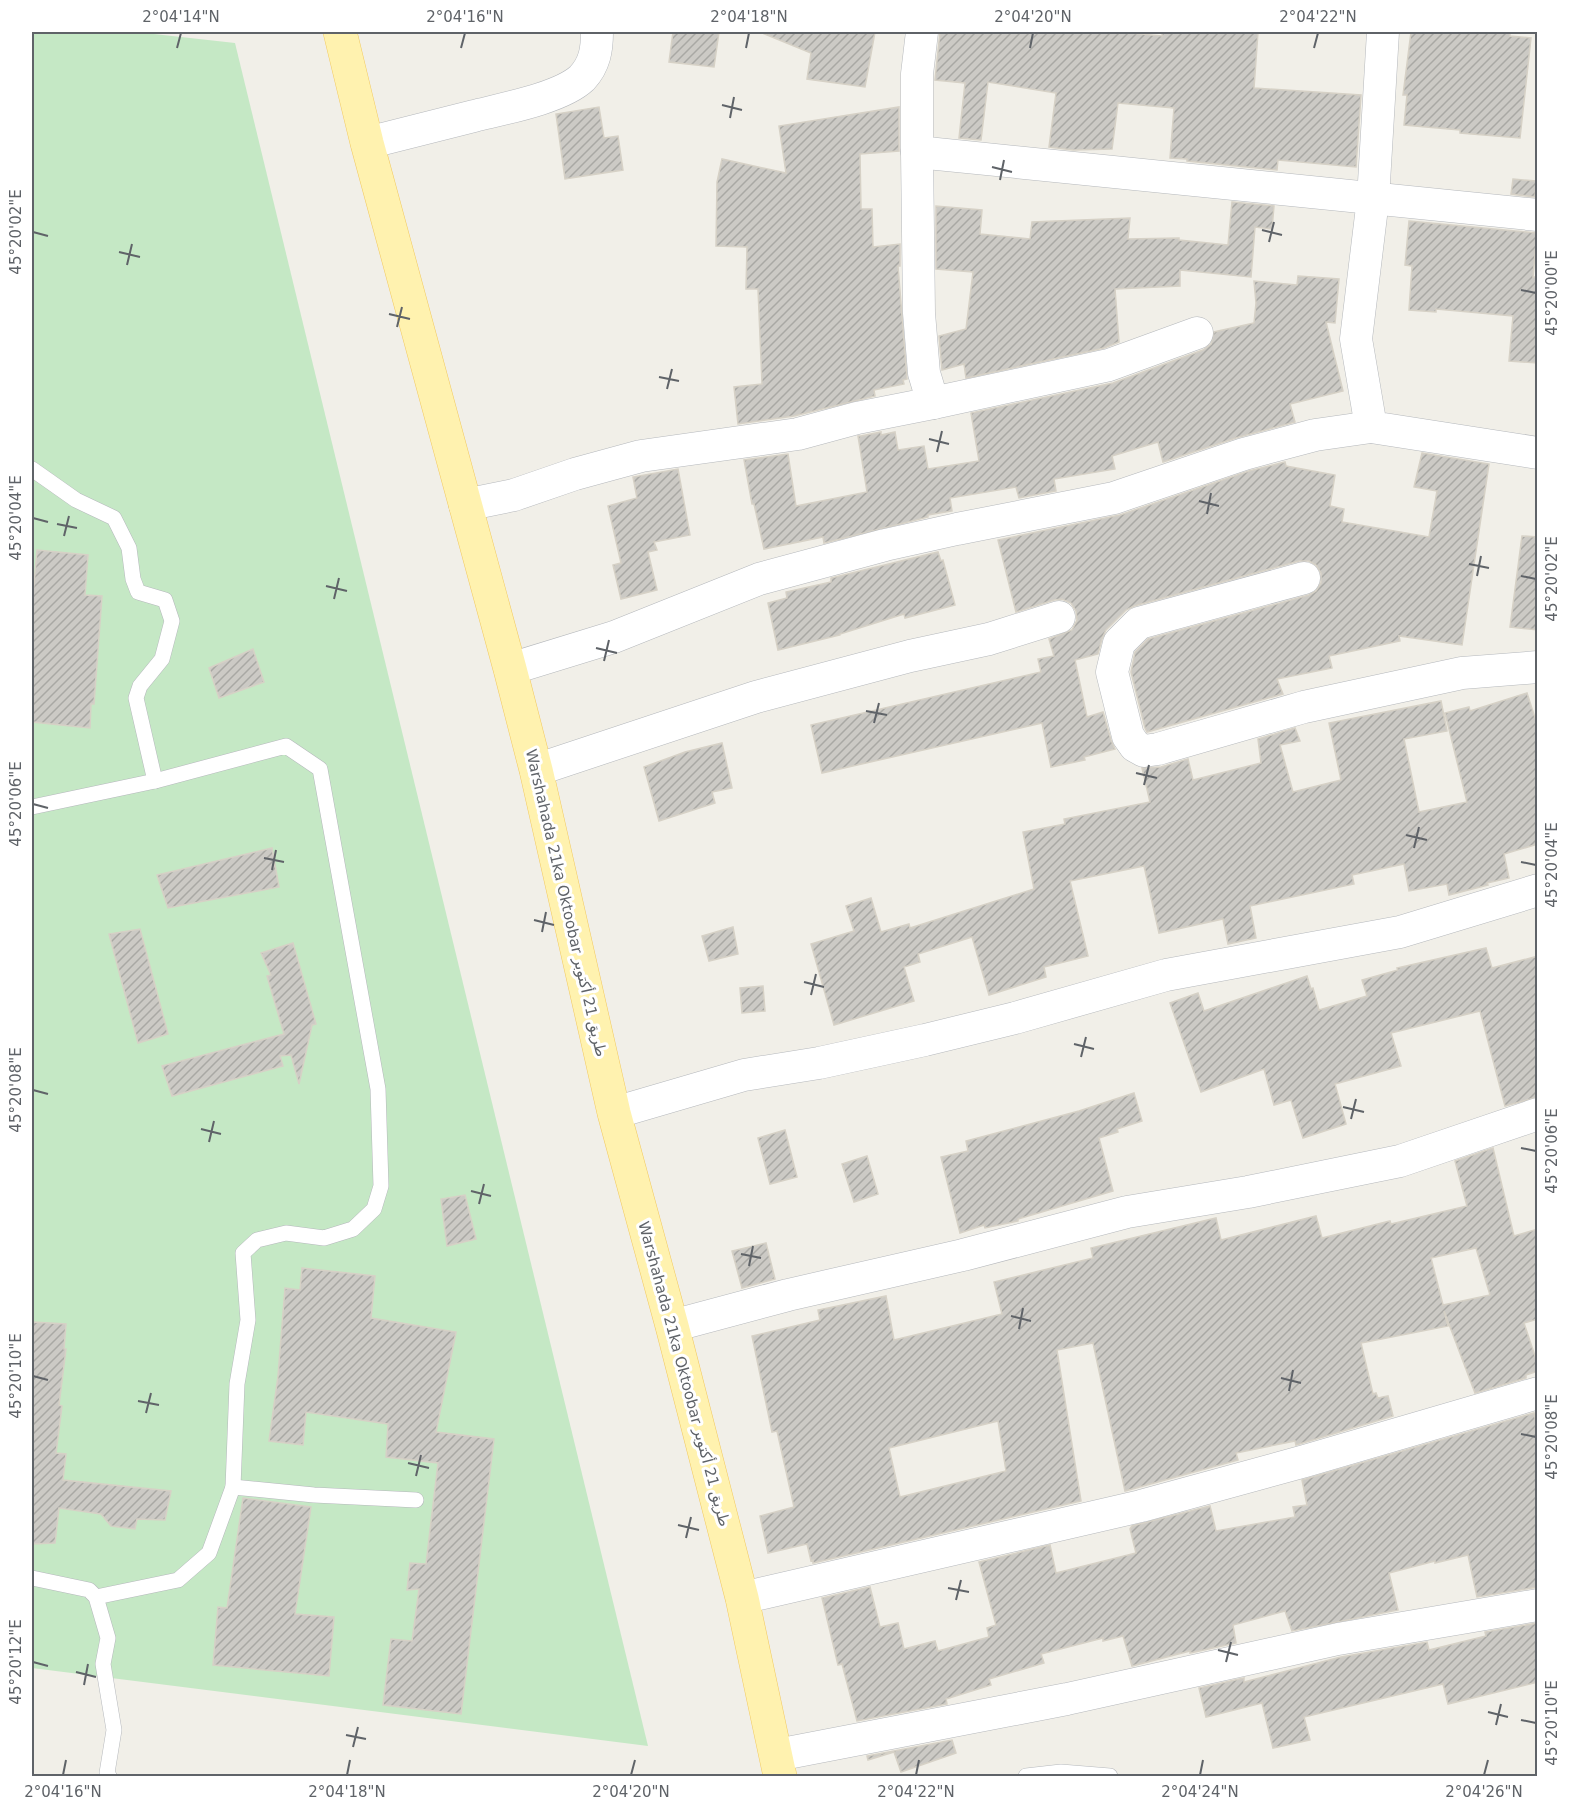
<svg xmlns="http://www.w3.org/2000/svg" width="1569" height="1808" font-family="'DejaVu Sans','Noto Naskh Arabic',sans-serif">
<defs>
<pattern id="building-hatch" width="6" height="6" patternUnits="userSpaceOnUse" patternTransform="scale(1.5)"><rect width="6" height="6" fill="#cccac5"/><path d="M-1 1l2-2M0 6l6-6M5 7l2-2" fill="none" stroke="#a9a8a4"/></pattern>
</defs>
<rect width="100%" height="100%" fill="#f1efe8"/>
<path fill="#c5e8c5" d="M32,32H136L235,43L648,1746L32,1668Z"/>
<g fill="url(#building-hatch)" stroke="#d6d1c6" stroke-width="1.5" fill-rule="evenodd">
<path d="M673,32H719L714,67L669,62Z"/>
<path d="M760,32H875L865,87L807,79L811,53Z"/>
<path d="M940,32H1119L1162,36V32H1258L1254,88L1361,95L1356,167L1278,160L1277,170L1187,161V159L1170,158L1174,108L1118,103L1112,149L1073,150L1049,147L1056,93L988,82L981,140L959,138L965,83L935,80Z"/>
<path d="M1411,32H1510V36L1531,38L1520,138L1460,133V130L1404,125L1407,95H1403Z"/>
<path d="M599,107L604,138L618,136L623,170L565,179L556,114Z"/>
<path d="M899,107V151L860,154L861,209H872L873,247L900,244V266H898L907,379L903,380L904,384L874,390L875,396L794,416L738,424L734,387L762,384L758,289H746L747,247L716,246L717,182L722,159L786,173L779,126Z"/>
<path d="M1513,179L1536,181L1535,197L1511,194Z"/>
<path d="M1232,202L1274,206L1272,229L1255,227L1251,277L1180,270V286L1115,289L1119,342L1104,348L966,378L964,364L942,370L939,336L966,329L973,272L936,269V206L982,210L980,234L1030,239L1032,222L1130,218L1128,239L1179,238V240L1228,245Z"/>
<path d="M1409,221L1537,233L1533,277H1538V363L1509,361L1513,316L1436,309V312L1409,310L1412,266L1405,265Z"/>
<path d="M1298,276L1339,279L1335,323L1326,322L1343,391L1290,404L1295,422L1239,437L1163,462L1158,442L1112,456L1115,469L1054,479L1056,491L1019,498L1016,487L950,498L952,511L928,515V517L824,543L823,537L764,549L754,504H752L744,460L788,454L796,506L867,492L858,436H861L881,432V435L895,432L898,450L924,446L928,469L979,461L971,413L1113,383L1203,350L1211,344L1214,332L1254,323L1256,303L1254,281L1297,285Z"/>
<path d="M1422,453L1489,464L1462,645L1399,636L1400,641L1329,656L1332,668L1277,679L1283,694L1147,732L1145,728L1131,672L1135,652L1148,639L1309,595L1316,591L1321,583V573L1316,565L1309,561H1299L1134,606L1126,610L1106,630L1102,639L1098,654L1075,660L1087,717L1103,712L1111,740L1115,749L1084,757L1085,760L1051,767L1042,723L822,773L811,725L1041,672L1038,659L1054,656L1049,639L1072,630L1077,620L1076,611L1071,603L1062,599L1054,600L1016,612L998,540L1120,515L1249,471L1285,462L1286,466L1335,475L1330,506L1344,509L1342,522L1429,537L1437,491L1414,487Z"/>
<path d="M678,469L690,535L654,542L657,550L648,552L657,590L621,599L613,565L621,563L608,506L637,498L633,477Z"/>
<path d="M1522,536L1538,537V630L1510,627Z"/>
<path d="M37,550L88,555L85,595L102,596L94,704H91L90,728L32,722V606Z"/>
<path d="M938,552L941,561L943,560L955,605L905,618L904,614L840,634V635L778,650L768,603L787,598L786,592L831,582V578Z"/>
<path d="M253,649L264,682L219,698L209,668Z"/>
<path d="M1527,693L1538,727V844L1504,854L1509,878L1487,883L1488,885L1449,895L1447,884L1409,891L1404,864L1352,875L1354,884L1250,906L1256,938L1228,944L1223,919L1159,933L1144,866L1070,881L1088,956L1044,967L1046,977L989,995L972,937L918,954L920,962L904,967L914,1001L834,1025L811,944L854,931L846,906L871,898L881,932L909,924L910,928L1034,889L1023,832L1065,824L1064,819L1150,802L1142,768L1161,767L1188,759L1193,780L1261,763L1258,739L1295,728L1300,741L1280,745L1293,792L1341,780L1329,723L1441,701L1447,731L1404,739L1419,812L1467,802L1445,713L1469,707L1470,711Z"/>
<path d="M722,743L732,788L712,792L715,803L659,821L644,767L685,752Z"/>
<path d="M272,848L279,887L168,908L157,875Z"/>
<path d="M733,927L738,954L709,961L702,936Z"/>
<path d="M140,929L168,1034L138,1043L109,934Z"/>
<path d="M293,943L316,1024L312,1025L299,1084L291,1055L280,1056L283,1066L172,1096L162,1066L284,1034L267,976L271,975L261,953Z"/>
<path d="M1486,948L1492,968L1538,956V1097L1505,1106L1480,1011L1391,1033L1401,1066L1335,1084L1346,1124L1303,1138L1291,1100L1274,1105L1264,1069L1201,1092L1170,1003L1198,993L1204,1011L1307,976L1311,989L1313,988L1319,1010L1367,996L1362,980L1398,970L1397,968Z"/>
<path d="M763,986L765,1011L742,1013L740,988Z"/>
<path d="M1134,1093L1142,1121L1117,1129L1118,1132L1099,1138L1113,1191L1018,1219V1221L985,1228L984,1225L960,1233L941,1157L968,1151L966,1141L1079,1111Z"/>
<path d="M785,1130L797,1177L770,1184L758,1138Z"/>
<path d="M1493,1148L1514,1236L1538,1229V1319L1524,1323L1538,1365V1371L1526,1375V1378L1475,1393L1444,1311L1448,1326L1361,1343L1373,1394L1376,1393L1378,1398L1388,1396L1393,1416L1296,1445L1295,1441L1236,1453L1238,1460L1125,1491L1093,1343L1057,1350L1081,1501L813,1563V1560L811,1561L807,1544L768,1553L760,1516L794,1507L777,1431L772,1432L752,1336L820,1320L818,1310L886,1296L894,1340L1002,1314L994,1282L1093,1258L1091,1248L1216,1218L1221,1240L1316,1216L1322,1238L1390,1221L1391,1224L1467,1206L1455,1161ZM1476,1248L1490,1295L1443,1305L1431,1258ZM998,1421L1006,1471L900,1497L889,1448Z"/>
<path d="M867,1156L878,1194L854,1202L842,1164Z"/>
<path d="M465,1195L476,1239L447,1246L441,1199Z"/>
<path d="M766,1243L775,1279L742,1288L732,1251Z"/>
<path d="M302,1268L375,1276L371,1318L456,1332L436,1432L494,1439L461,1714L383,1705L391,1639L412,1641L419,1589L407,1590L410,1563L426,1564L438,1463L386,1457L388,1424L306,1412L303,1445L269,1441L278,1376L285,1288L300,1290Z"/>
<path d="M33,1322L66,1324L64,1349H66L59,1405L62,1406L56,1453L66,1454L63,1480L171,1491L165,1520L137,1519L135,1529L111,1526L101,1514L59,1508L55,1543L32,1544Z"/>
<path d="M1534,1413L1538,1432V1587L1477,1597L1468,1555L1435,1563V1561L1389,1573L1398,1610L1292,1631L1285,1611L1233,1625L1236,1643L1190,1653V1651L1132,1666L1123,1636L1103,1641V1638L1041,1654L1044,1663L989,1679L991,1685L946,1699L947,1704L857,1721L842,1664L838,1665L822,1598L870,1587L880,1627L898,1623L904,1649L935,1641L938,1651L989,1637L987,1628L996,1625L979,1562L1050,1545L1056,1573L1136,1553L1130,1529L1132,1526L1210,1506L1216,1531L1295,1517L1293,1507L1307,1505L1302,1480Z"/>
<path d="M243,1498L311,1507L295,1614L334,1617L329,1676L213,1665L218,1607L227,1608Z"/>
<path d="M1538,1623V1682L1448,1704L1443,1684L1304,1717L1310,1740L1273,1748L1262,1703L1206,1717L1199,1688L1244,1678V1682L1341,1657L1427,1642L1429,1650L1486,1636L1485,1632Z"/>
<path d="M952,1740L956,1753L901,1772L894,1752L868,1760L867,1756Z"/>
</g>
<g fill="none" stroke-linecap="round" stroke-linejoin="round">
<defs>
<g id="service">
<path d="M32,469L76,500L114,518L129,548L133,579L138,592L165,600L172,621L162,659L140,686L136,698L155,781"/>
<path d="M32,807L155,781L286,746L320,769L378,1089L381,1186L374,1209L353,1229L324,1238L286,1233L257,1240L243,1253L248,1320L237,1384L233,1487L209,1553L178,1580L96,1597"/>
<path d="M233,1487L314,1495L416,1500"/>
<path d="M32,1578L89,1590L96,1597L108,1638L103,1664L114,1730L107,1773L109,1776"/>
<path d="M1026,1776L1061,1772L1110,1776"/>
</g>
<g id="minor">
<path d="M922,32L917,74V152L1538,215"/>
<path d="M1383,32L1373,199L1356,339L1371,427L1538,453"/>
<path d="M367,143C402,134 438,125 474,116C502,109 561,98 582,78C595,64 597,49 597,32"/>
<path d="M933,403L1109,365L1197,333"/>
<path d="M465,505L514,495L575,474L641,456L798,434L857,418L933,403L924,373L919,313L917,152"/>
<path d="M1304,578L1139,623L1119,643L1112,672L1128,736L1135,746L1144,751L1158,749L1304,707L1462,673L1538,667"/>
<path d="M510,669L614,637L759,579L885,545L957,529L1114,498L1244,454L1315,435L1371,427"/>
<path d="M536,770L756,697L910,656L989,639L1059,617"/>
<path d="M614,1113L744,1075L819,1063L925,1040L1015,1018L1166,975L1400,932L1538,890"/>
<path d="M672,1326L788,1295L963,1255L1127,1212L1248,1192L1400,1161L1538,1114"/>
<path d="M742,1598L1141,1506L1305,1461L1538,1393"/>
<path d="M777,1755L1067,1699L1338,1639L1538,1605"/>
</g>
<path id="primary" d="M340,32L367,143L510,669L536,770L614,1113L672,1326L742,1598L780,1776"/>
</defs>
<use href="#service" stroke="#b5b8bc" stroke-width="16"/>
<use href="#minor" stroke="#b5b8bc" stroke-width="33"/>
<use href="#primary" stroke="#f2c960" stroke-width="34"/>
<use href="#service" stroke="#fff" stroke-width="15"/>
<use href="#minor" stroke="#fff" stroke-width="32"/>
<use href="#primary" stroke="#fff2af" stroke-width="33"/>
</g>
<path fill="none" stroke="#5f6368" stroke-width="2" d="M177,48L181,33M461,48L465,33M746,48L749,33M1030,48L1033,33M1314,48L1318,33M722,105L742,110M730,118L734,97M992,167L1012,172M1000,180L1004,160M1262,230L1282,235M33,232L48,236M1269,242L1274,222M119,252L140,257M127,265L132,244M1521,290L1536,293M389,314L410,319M397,327L402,307M659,377L679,381M667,389L672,369M929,439L949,444M937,452L942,431M1199,501L1219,506M1207,514L1211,493M33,518L48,522M57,524L77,528M64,536L69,516M1469,564L1489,568M1477,576L1481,556M1521,576L1536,579M326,586L347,591M334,599L339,578M596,648L617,653M604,661L609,640M866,711L887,715M874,723L879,703M1136,773L1157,778M1144,785L1149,765M33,804L48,808M1406,835L1427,840M1414,848L1419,827M264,858L284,862M1521,862L1536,865M272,870L276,850M534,920L554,925M542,932L546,912M804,982L824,987M811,995L816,974M1074,1044L1094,1049M1081,1057L1086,1037M33,1090L48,1094M1343,1107L1364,1112M1351,1119L1356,1099M201,1129L221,1134M209,1142L214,1121M1521,1148L1536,1151M471,1191L491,1196M479,1204L484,1184M741,1254L761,1258M749,1266L753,1246M1011,1316L1031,1321M1019,1329L1023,1308M33,1376L48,1380M1281,1378L1301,1383M1289,1391L1293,1370M138,1401L159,1405M146,1413L151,1393M1521,1434L1536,1437M408,1463L429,1468M416,1476L421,1455M678,1525L699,1530M686,1538L691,1517M948,1588L969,1592M956,1600L961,1580M1218,1650L1238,1655M33,1662L48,1666M1226,1662L1231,1642M76,1672L96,1677M84,1685L88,1664M1488,1712L1508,1717M1521,1720L1536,1723M1496,1725L1501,1704M346,1735L366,1739M353,1747L358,1727M63,1775L66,1760M347,1775L350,1760M631,1775L635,1760M916,1775L919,1760M1200,1775L1203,1760M1484,1775L1488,1760"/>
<g text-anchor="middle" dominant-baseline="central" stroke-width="6" stroke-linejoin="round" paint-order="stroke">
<g font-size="15" fill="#5f6368" stroke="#fff">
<text transform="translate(566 903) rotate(77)">Warshahada 21ka Oktoobar طريق 21 أكتوبر</text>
<text transform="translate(684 1374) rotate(75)">Warshahada 21ka Oktoobar طريق 21 أكتوبر</text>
</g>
</g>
<rect width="1569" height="1808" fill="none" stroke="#ffffff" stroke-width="66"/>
<rect x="33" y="33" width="1503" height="1742" fill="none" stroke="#5f6368" stroke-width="2"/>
<g font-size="15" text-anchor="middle" fill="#5f6368">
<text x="181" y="22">2°04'14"N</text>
<text x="465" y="22">2°04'16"N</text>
<text x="749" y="22">2°04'18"N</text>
<text x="1033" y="22">2°04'20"N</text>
<text x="1318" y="22">2°04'22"N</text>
<text transform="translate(16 232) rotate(-90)" y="5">45°20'02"E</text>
<text transform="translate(1552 293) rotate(-90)" y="5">45°20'00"E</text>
<text transform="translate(16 518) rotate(-90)" y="5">45°20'04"E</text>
<text transform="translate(1552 579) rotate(-90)" y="5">45°20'02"E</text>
<text transform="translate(16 804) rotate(-90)" y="5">45°20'06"E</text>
<text transform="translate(1552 865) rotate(-90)" y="5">45°20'04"E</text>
<text transform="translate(16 1090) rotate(-90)" y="5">45°20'08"E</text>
<text transform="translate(1552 1151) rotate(-90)" y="5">45°20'06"E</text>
<text transform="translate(16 1376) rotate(-90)" y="5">45°20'10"E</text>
<text transform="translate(1552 1437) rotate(-90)" y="5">45°20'08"E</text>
<text transform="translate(16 1662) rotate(-90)" y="5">45°20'12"E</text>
<text transform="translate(1552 1723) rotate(-90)" y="5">45°20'10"E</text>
<text x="63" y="1797">2°04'16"N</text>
<text x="347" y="1797">2°04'18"N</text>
<text x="631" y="1797">2°04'20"N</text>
<text x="916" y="1797">2°04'22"N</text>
<text x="1200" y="1797">2°04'24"N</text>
<text x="1484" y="1797">2°04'26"N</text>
</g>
</svg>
